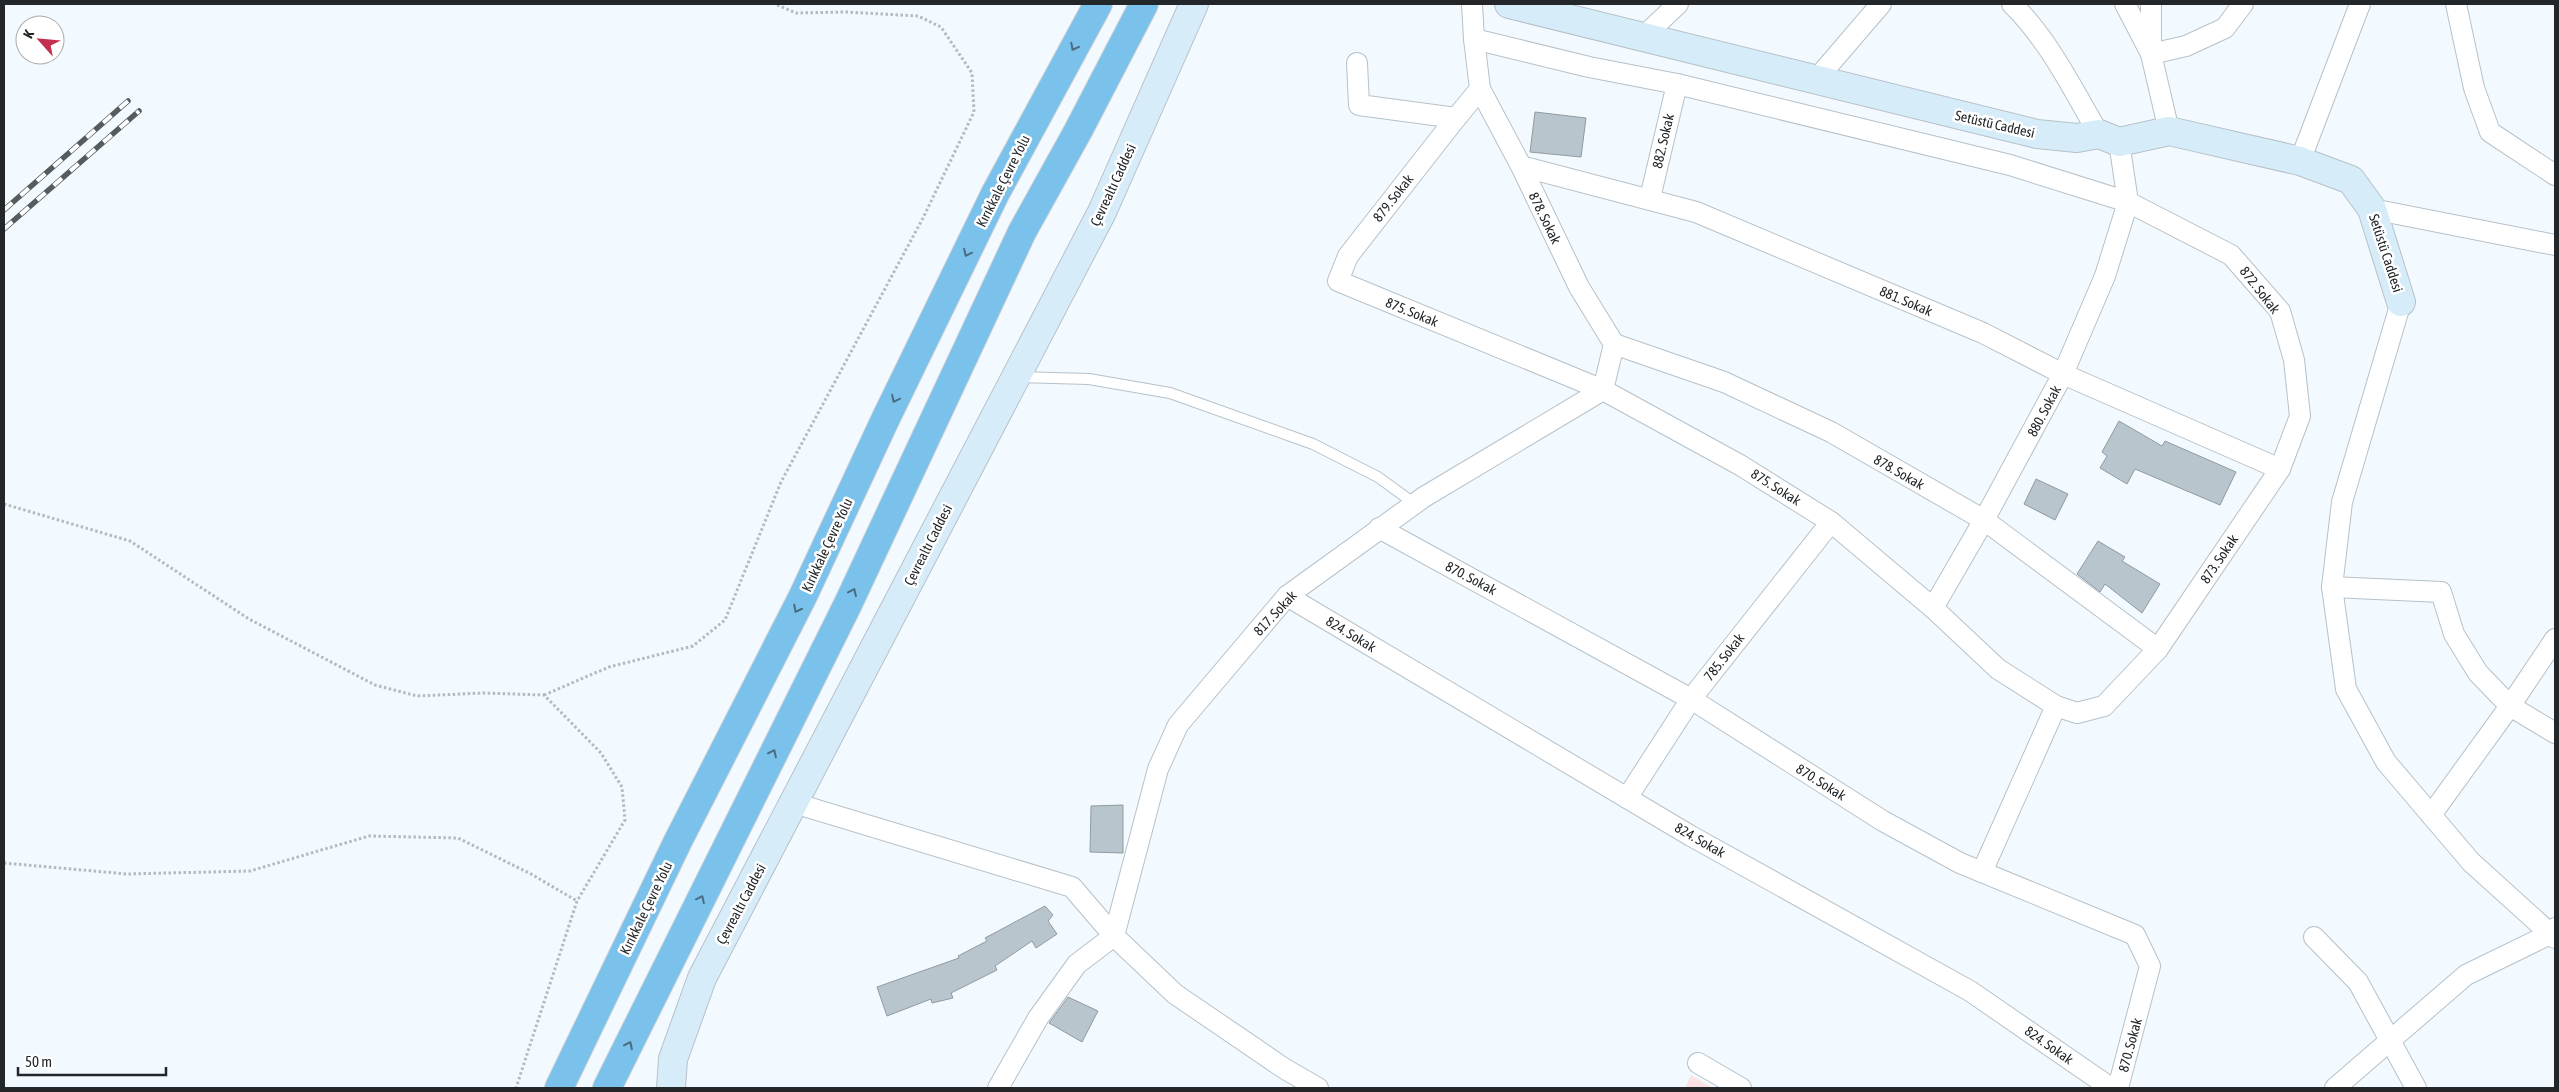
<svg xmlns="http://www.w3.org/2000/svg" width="2559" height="1092" font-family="'Asap Condensed',sans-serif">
<rect width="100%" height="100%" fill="#f3faff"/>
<path fill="#fde1e3" d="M1691,1075L1713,1088H1685Z"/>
<g fill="#b9c5cc" stroke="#8f9aa1">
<path d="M1535,112L1586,118L1581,157L1530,152Z"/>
<path d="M2119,421L2162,446L2165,441L2236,472L2220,505L2135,469L2127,484L2100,468L2107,456L2102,452Z"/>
<path d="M2036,479L2068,494L2055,520L2024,504Z"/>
<path d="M2098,541L2125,557L2122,561L2160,584L2142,613L2105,584L2100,592L2077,574Z"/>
<path d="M1123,805V853L1090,852L1091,806Z"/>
<path d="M1045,906L1053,915L1048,921L1057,934L1036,948L1032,941L995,966L997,970L951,993L953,998L932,1003L931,999L887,1016L877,987L959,958L958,956L987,941L985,938Z"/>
<path d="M1068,997L1098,1011L1082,1042L1049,1023Z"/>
</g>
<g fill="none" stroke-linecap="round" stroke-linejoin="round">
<defs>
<path id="lane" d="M1017,377L1089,379L1170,393L1313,444L1378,477L1415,504"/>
<g id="street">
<path d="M2012,4C2049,40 2073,90 2099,134"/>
<path d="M2125,4L2151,54L2169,131"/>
<path d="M2151,4V54L2186,46L2225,28L2243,4"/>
<path d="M2456,4L2474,88L2490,132L2555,175"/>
<path d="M1644,36L1678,4"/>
<path d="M1474,39L1480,89L1521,166L1579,287L1614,344L1603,390"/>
<path d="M1357,63L1359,105L1456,118L1480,89"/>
<path d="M1815,81L1881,4"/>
<path d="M1456,118L1348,256L1338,281L1603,390L1740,465L1831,522L1933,608L1998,669L2056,706L2077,713L2104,706L2158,649L2280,469L2300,416L2294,360L2280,311L2231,255L2128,202L2010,165L1677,84L1589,67L1474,39L1472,4"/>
<path d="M2300,161L2360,4"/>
<path d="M1521,166L1696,212L1983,333L2063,374L2280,469"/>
<path d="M1650,198L1677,84"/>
<path d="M2372,209L2555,245"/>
<path d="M2401,302L2342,502L2332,587L2346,689L2386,762L2471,862L2555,938"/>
<path d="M1614,344L1724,382L1831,432L1984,520L2158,649"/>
<path d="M1379,528L1691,699L1883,821L1960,863L2135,935L2150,966L2118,1088"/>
<path d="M2332,587L2441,592L2454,634L2478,673L2510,706L2555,733"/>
<path d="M1287,596L1691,836L1970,991L2111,1088"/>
<path d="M1933,608L1984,520L2063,374L2105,276L2128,202L2119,142"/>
<path d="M1627,798L1691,699L1831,522"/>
<path d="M794,803L1072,887L1114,936L1175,994L1285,1069L1318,1088"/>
<path d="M2431,815L2510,706L2555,639"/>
<path d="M1982,872L2056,706"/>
<path d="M2314,937L2358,982L2416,1088"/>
<path d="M1698,1063L1741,1088"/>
<path d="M998,1088L1038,1018L1077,964L1114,936L1158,769L1178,725L1287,596L1424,497L1603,390"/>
<path d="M2335,1088L2466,975L2552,933L2555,928"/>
</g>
<g id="secondary">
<path d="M1509,4L2037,134L2077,138L2099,134L2119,142L2169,131L2300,161L2351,180L2372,209L2401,302"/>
<path d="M671,1088L673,1059L702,978L1102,212L1194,4"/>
</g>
<g id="highway">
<path d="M559,1088L678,841L803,596L885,420L995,194L1098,4"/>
<path d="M607,1088L848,604L1022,232L1078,131L1144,4"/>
</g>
</defs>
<use href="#lane" stroke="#b6c1c9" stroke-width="12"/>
<use href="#street" stroke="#b6c1c9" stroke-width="22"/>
<use href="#secondary" stroke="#b6c1c9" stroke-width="30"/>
<use href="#highway" stroke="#d3d4d4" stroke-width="30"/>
<g stroke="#b4babe" stroke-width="3" stroke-dasharray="2.5 2.5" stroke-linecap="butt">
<path d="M4,504L130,541L249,619L375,685L417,696L483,693L544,695L601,753L622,787L625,820L577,901L516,1088"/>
<path d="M544,695L609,667L693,646L725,620L781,482L923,218L974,112L972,73L941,27L918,16L846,12L796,13L775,4"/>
<path d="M4,863L127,874L250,871L369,836L458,838L531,874L577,901"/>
</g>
<use href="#lane" stroke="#fff" stroke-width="10"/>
<use href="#street" stroke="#fff" stroke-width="20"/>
<use href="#secondary" stroke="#d7ecf9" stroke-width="28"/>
<use href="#highway" stroke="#7ac1eb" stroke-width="28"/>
<defs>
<g id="rail">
<path d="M4,210L128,101"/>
<path d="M4,229L139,111"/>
</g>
</defs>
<use href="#rail" stroke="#565b5e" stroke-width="5.5"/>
<use href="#rail" stroke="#fff" stroke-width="4" stroke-dasharray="11" stroke-linecap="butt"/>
</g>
<defs><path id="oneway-chevron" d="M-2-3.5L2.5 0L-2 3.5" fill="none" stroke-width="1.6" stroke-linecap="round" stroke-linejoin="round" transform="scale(1.25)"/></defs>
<g stroke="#4a6c81">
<use href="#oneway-chevron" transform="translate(1074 47) rotate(118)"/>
<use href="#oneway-chevron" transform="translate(967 253) rotate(116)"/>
<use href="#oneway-chevron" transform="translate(895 399) rotate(116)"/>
<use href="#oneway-chevron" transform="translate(853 592) rotate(-65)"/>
<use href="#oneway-chevron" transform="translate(797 609) rotate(117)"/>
<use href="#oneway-chevron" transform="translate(773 753) rotate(-64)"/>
<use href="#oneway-chevron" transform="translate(701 899) rotate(-64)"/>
<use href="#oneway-chevron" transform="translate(629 1045) rotate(-64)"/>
</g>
<g text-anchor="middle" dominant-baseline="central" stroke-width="5" stroke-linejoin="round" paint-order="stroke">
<g font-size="14" fill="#23272a" stroke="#fff">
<text transform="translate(1995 124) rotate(13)">Setüstü Caddesi</text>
<text transform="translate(1663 141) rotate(-77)">882. Sokak</text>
<text transform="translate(1003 181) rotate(-63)">Kırıkkale Çevre Yolu</text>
<text transform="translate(1113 185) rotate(-65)">Çevrealtı Caddesi</text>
<text transform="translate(1393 198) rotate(-52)">879. Sokak</text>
<text transform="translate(1545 218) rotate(64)">878. Sokak</text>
<text transform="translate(2386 253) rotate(72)">Setüstü Caddesi</text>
<text transform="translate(2260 290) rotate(52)">872. Sokak</text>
<text transform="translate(1906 301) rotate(23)">881. Sokak</text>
<text transform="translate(1412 312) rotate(22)">875. Sokak</text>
<text transform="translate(2044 411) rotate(-62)">880. Sokak</text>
<text transform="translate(1899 472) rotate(30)">878. Sokak</text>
<text transform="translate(1776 487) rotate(32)">875. Sokak</text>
<text transform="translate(827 545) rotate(-65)">Kırıkkale Çevre Yolu</text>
<text transform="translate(928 545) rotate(-63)">Çevrealtı Caddesi</text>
<text transform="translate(2219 559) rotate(-56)">873. Sokak</text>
<text transform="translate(1471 578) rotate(28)">870. Sokak</text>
<text transform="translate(1275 613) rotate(-47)">817. Sokak</text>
<text transform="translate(1351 634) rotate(31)">824. Sokak</text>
<text transform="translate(1724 657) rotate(-52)">785. Sokak</text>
<text transform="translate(1821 782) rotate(32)">870. Sokak</text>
<text transform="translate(1700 840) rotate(30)">824. Sokak</text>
<text transform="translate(741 904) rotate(-62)">Çevrealtı Caddesi</text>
<text transform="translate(646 908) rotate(-64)">Kırıkkale Çevre Yolu</text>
<text transform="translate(2049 1045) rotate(35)">824. Sokak</text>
<text transform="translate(2130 1045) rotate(-75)">870. Sokak</text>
</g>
</g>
<rect width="2559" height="1092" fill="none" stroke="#23272a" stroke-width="10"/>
<g transform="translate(40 40) rotate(297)"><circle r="24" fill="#ffffff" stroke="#a7a9aa"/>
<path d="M0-4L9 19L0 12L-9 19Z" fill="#c23250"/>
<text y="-8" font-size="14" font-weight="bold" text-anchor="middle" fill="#23272a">K</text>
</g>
<path d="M18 1067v8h148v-8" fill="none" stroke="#23272a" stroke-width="2.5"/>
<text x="25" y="1067" font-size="15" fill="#23272a" stroke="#ffffff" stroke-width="4" paint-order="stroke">50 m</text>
</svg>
